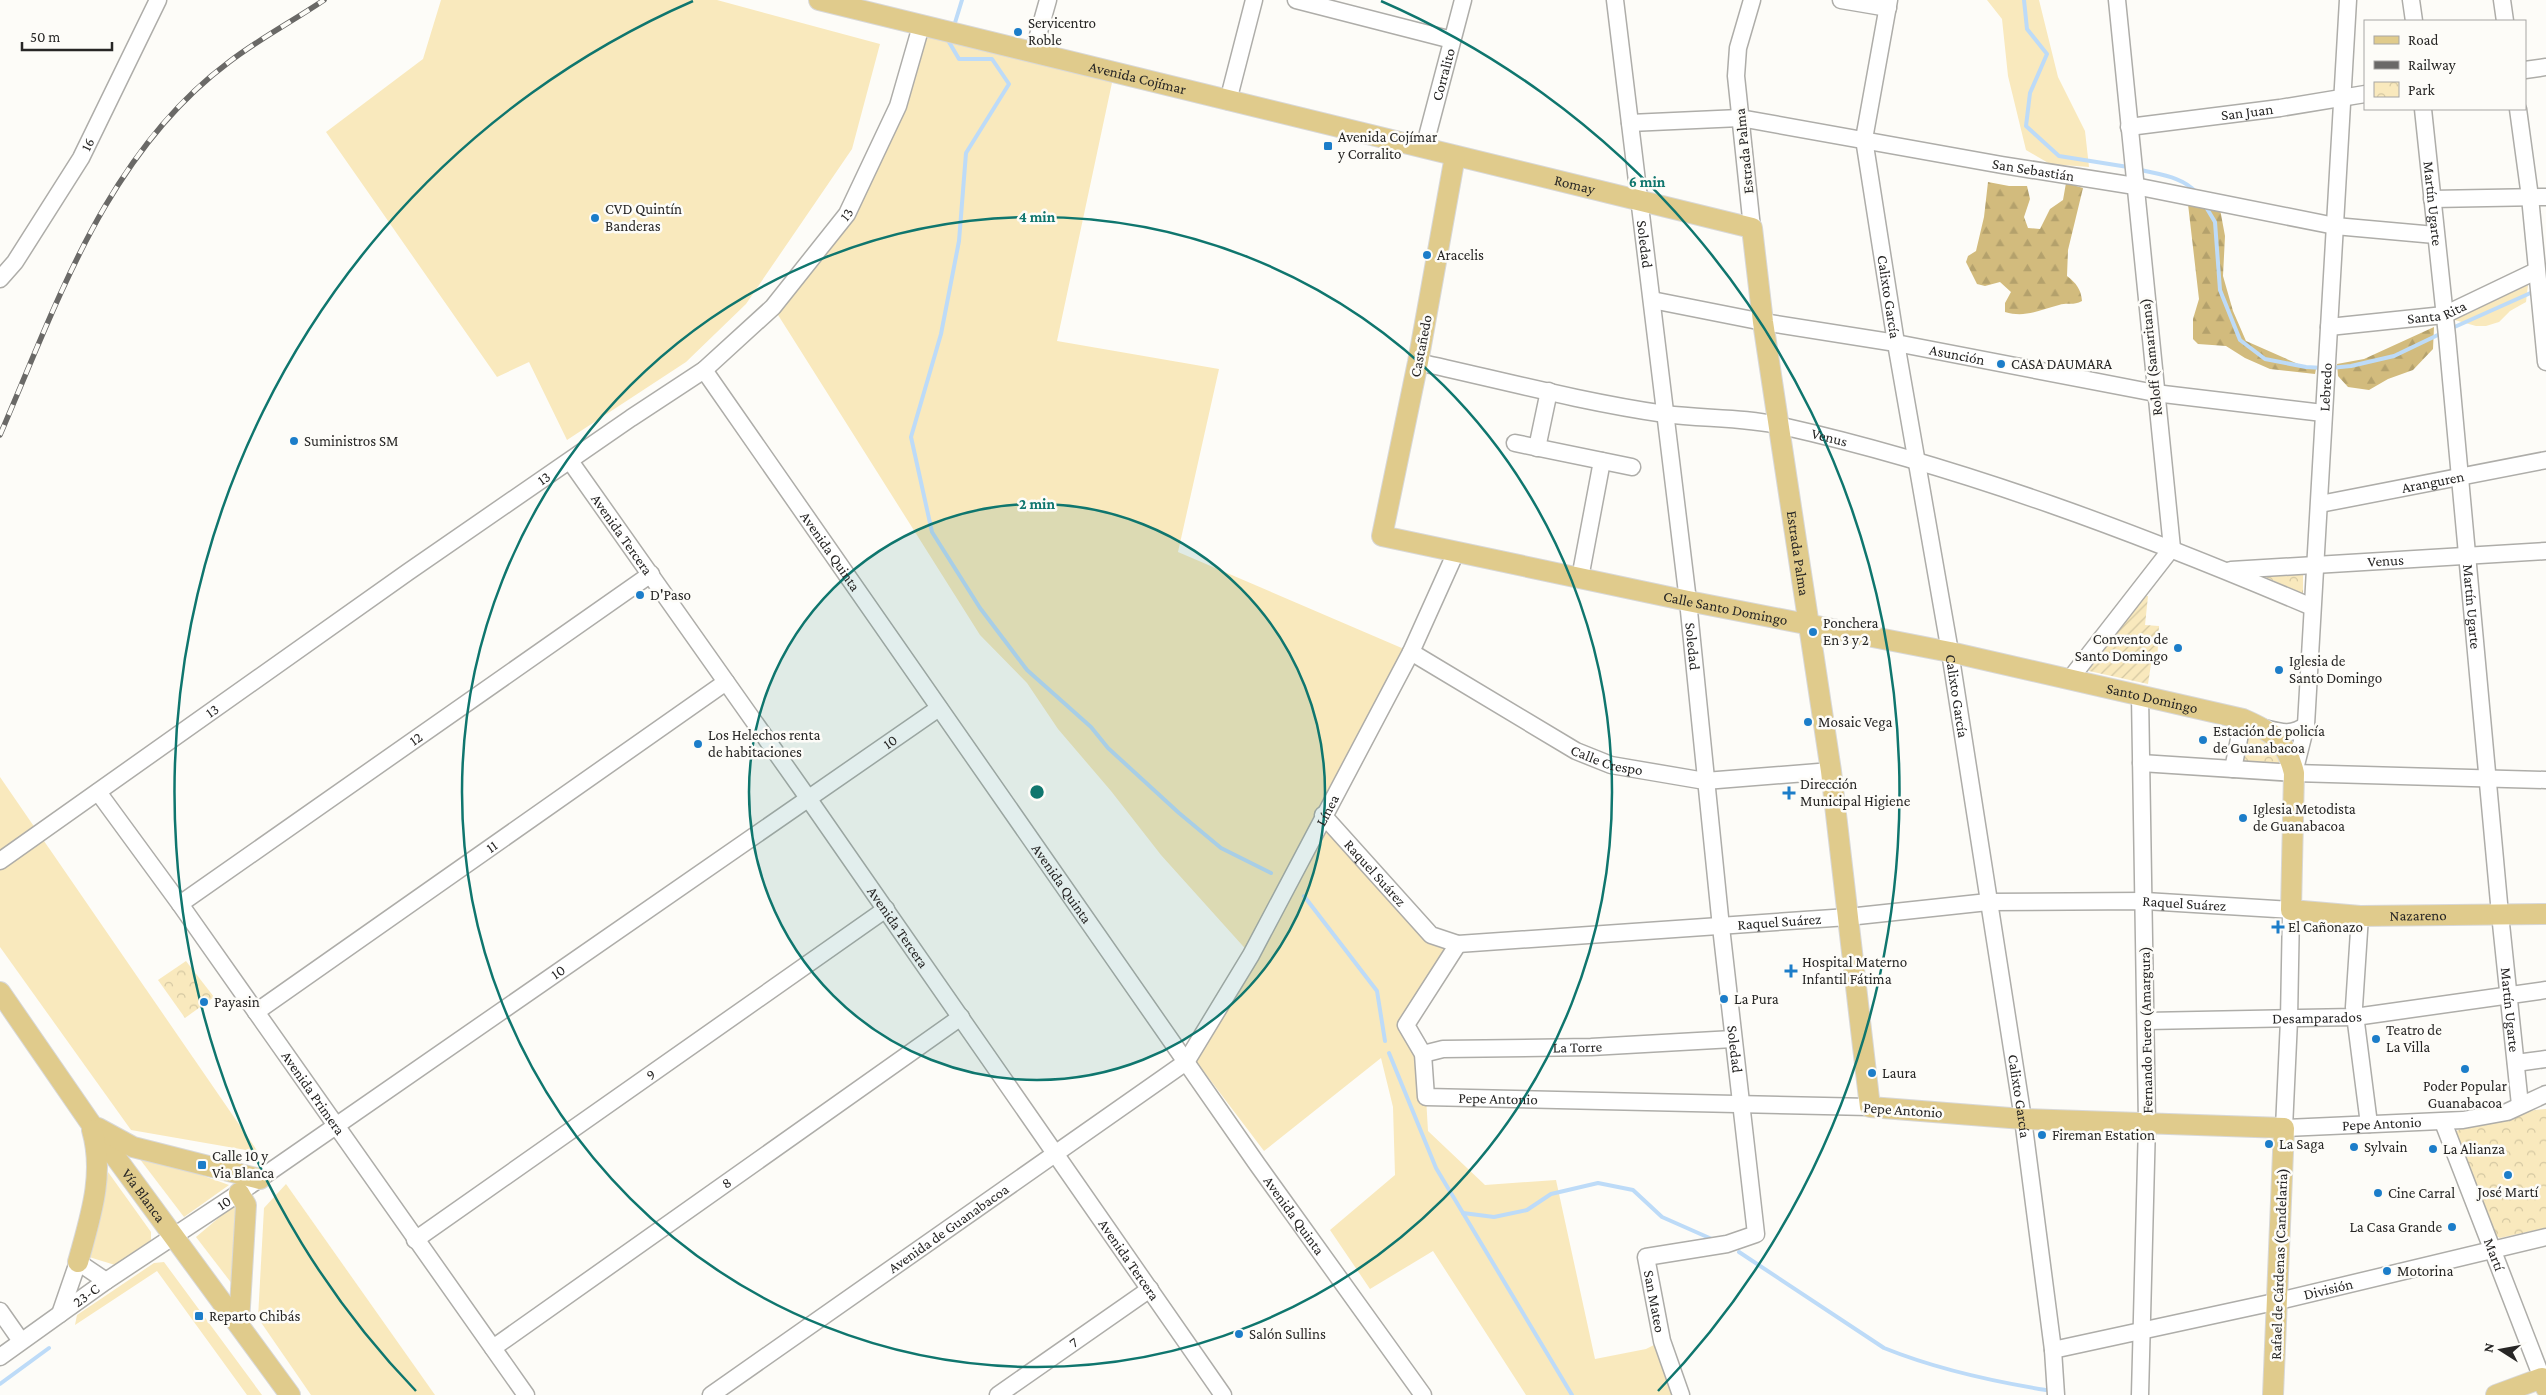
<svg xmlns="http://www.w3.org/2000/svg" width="2546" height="1395" font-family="'Crimson Pro',serif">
<defs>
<pattern id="forest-firs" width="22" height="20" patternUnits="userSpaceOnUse" patternTransform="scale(1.25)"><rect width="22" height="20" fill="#d2bb7d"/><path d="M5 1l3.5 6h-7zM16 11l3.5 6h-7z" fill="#b4a16c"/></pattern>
<pattern id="park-crowns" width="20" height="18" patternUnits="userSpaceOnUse" patternTransform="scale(1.25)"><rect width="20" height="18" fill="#f9e9bd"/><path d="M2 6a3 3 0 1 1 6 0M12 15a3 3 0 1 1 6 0" fill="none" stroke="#d5c8a2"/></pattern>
<pattern id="garden-furrows" width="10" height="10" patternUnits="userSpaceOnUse" patternTransform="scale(1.25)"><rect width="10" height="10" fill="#f9e9bd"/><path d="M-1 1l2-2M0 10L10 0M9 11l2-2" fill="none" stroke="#d5c8a2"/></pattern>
</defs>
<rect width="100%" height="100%" fill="#fdfcf8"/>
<g fill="#f9e9bd">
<path d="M441,0H717L880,44L852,149L746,304L686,362L567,440L529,362L497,377L326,132L423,59Z"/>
<path d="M1987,0H2039L2058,77L2085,131L2089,167L2050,164L2026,150L2008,76L2002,19Z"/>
<path d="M923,34L1113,78L1057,341L1219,369L1178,552L1411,652L1323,815L1428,938L1458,944L1406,1025L1426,1097L1428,1131L1485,1185L1556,1180L1595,1359L1646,1349L1662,1341L1681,1395H1526L1433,1251L1370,1289L1330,1230L1395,1175L1393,1107L1381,1058L1264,1151L1195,1060L1251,955L1161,855L1111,791L1058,729L1027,683L980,635L773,307L847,213Z"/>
<path d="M2528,285L2526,302L2510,311L2499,322L2486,326H2476L2451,319Z"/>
<path d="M0,777L258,1152L131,1130L0,947Z"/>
<path d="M139,1158L179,1167L229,1185L184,1217Z"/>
<path d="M108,1172L151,1232V1241L115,1265L89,1257Z"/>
<path d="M286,1184L435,1395H311L258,1318L264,1208Z"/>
<path d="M236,1206L240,1208L236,1289L196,1237L228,1210Z"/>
<path d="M164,1262L262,1395H247L157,1271L75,1325L77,1315L154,1263Z"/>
</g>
<g fill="url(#forest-firs)">
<path d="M1988,182L2009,186H2027L2030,199L2024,217L2028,228L2040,229L2050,209L2063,200L2066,183L2083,188L2068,250L2067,276C2076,283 2081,289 2082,301C2073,306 2068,302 2059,305C2040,310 2025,318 2005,312V303L2011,292L2000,282L1985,286L1977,284L1966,262L1968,256L1976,251L1984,217Z"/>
<path d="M2188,204L2220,209L2225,236L2223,276L2233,311L2246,341L2305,367L2316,369L2315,374L2270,369L2245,358L2226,346L2198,344L2193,339V319L2199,299Z"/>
<path d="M2434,327L2433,349L2413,370L2388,379L2369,390L2348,387L2338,376L2337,364L2364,359Z"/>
</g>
<g fill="url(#park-crowns)">
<path d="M2261,575H2303V594Z"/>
<path d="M2247,727L2277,749L2282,765L2241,762Z"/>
<path d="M186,961L214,997L185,1018L158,980Z"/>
<path d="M2546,1109V1228L2500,1238L2488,1232L2453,1134C2464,1122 2528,1110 2546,1109Z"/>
</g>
<path fill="url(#garden-furrows)" d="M2144,596H2148L2145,625L2159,626L2157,663L2151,664L2148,684L2089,671L2086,666Z"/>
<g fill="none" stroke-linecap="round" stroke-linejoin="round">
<g stroke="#bddbf8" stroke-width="4">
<path d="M2024,0L2027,29L2047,54L2030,93L2026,126L2059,156L2128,167"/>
<path d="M954,26L962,0"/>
<path d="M951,38L949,42L959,59H992L1009,84L966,153L959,241L941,334L911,437L932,532L980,608L1027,670L1091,727L1108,748L1179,813L1221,848L1271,873"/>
<path d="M2141,170C2162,175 2183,177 2197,193"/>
<path d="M2206,207L2215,222L2220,290L2240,340L2265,359L2306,367L2323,368"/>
<path d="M2450,329L2535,291"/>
<path d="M2330,368L2351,366L2394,356L2442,333"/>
<path d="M1304,896L1377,991L1385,1041"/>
<path d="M1389,1053L1436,1168L1572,1395"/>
<path d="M1463,1213L1494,1217L1527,1210L1551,1194L1598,1183L1633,1190L1662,1217L1714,1240"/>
<path d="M1739,1252L1884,1348C1936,1369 1990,1381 2046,1390"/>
<path d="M0,1384L49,1348"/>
</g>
<defs>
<g id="minor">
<path d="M1296,0L1452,40"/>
<path id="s1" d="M1615,0L1688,601L1721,927L1756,1234L1727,1244L1646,1257L1662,1341L1681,1395"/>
<path d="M1841,0L1888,8"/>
<path id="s2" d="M1889,0L1864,139L1896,343L1950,652L2023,1119L2053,1350L2056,1395"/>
<path d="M2411,0L2414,21"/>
<path d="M2502,0L2505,21"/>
<path d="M1033,53L1048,0"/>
<path d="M2525,70L2546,67"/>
<path d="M1228,101L1254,0"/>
<path id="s3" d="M2423,109L2447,336L2500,914L2520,1105"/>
<path d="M2518,109L2530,197L2546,362"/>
<path id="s4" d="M1630,123L1740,118L2002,165L2135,186L2335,226L2435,235"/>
<path id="s5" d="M2129,127L2280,108L2365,94"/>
<path id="s6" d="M1424,148L1463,0"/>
<path d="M2432,199L2546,197"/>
<path d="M1752,228L1736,76L1738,48L1752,0"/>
<path id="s7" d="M0,279L15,262L81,158L158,0"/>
<path id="s8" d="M1652,300L1763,322L1896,343L2155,393L2323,413"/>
<path id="s9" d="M2329,327L2444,315L2536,271"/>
<path id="s10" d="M1418,362C1500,380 1582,402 1665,414C1704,419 1744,417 1782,426C1964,467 2140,534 2312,607"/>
<path id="s11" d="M704,370L1257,1164L1423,1395"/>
<path d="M1515,443L1632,467"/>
<path d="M1537,448L1549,391"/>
<path id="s12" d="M570,461L801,788L1223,1395"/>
<path id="s13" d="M2320,504L2546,460"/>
<path id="s14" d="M2231,570L2546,551"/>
<path d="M1580,578L1602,461"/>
<path id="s15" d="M1411,652L1576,751L1611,765L1705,781L1831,771"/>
<path d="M2070,679L2172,548L2117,0"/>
<path d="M2264,728C2280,732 2292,736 2306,725"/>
<path d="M2141,763L2294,773L2546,780"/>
<path d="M2233,769L2243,719"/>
<path id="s16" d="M2294,773L2306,725L2348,0"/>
<path id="s17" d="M98,792L180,904L526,1395"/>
<path id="s18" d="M1323,815L1431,935L1458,944L1848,917L1988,902L2145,901L2291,910L2289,1020L2284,1128L2463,1120L2507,1112L2546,1094"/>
<path id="s19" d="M0,861L408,572L631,418L704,370L773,307L847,214L898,106L921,26"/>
<path id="s20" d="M180,904L651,574"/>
<path d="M2360,916L2354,1007L2369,1124"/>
<path id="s21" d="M1458,944L1406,1025L1423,1054L1426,1097L1870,1107"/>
<path id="s22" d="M256,1012L726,682"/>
<path id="s23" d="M2146,1021L2355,1017L2546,990"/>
<path id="s24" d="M1423,1054L1443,1049L1591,1047L1733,1039"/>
<path d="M2516,1063L2546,1059"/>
<path id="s25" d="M2443,1122L2542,1378L2546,1377"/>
<path id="s26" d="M415,1240L886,909"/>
<path d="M0,1311L21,1341"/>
<path d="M60,1314L78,1262L106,1281"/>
<path id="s27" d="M493,1348L961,1017"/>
<path id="s28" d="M2053,1350L2279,1301L2546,1237"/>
<path id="s29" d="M0,1357L106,1281L239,1193L939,708"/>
<path id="s30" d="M711,1395L1186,1062L1251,955L1411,652L1456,552"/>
<path id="s31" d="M998,1395L1150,1289"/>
<path d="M2140,1395L2147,1123L2140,695"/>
</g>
<g id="major">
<path id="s32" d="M819,0L1752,228L1763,322L1831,771L1870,1107L2023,1119L2284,1128L2273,1395"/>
<path id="s33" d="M1455,156L1418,362L1382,536L1688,601L1950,652L2243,719C2273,732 2286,740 2294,773L2291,910L2360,916L2546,914"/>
<path id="s34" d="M0,992L89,1121L290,1395"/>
<path d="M98,1128L133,1147L260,1179"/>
<path d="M239,1193L246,1205L239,1323"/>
<path d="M78,1262C90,1218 105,1175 92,1130"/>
<path d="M2496,1395L2542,1378L2546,1388"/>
</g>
</defs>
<use href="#minor" stroke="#aeada9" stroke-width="19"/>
<use href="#major" stroke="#d8d8d8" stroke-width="22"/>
<use href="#minor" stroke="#fff" stroke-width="16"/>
<use href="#major" stroke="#e0cb8c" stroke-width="20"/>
<defs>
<path id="rail" d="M0,435C58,301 107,153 229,62C259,39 293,21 324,0"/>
</defs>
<use href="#rail" stroke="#6a6967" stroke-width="5.5"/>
<use href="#rail" stroke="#fdfcf8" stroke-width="4" stroke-dasharray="11" stroke-linecap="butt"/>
</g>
<circle cx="1037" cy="792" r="288" fill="#0f766e" fill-opacity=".12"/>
<g fill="none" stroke="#0f766e" stroke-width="2.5">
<circle cx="1037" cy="792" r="288"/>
<circle cx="1037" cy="792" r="575"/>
<path d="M416 1391A863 863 0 0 1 693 1M1381 1A863 863 0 0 1 1658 1391"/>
</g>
<g fill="#1c7dc9" stroke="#fdfcf8" stroke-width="2">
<circle cx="1018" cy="32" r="5"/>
<rect x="1323" y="141" width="10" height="10" rx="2.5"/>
<circle cx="595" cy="218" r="5"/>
<circle cx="1427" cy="255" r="5"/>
<circle cx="2001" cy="364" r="5"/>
<circle cx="294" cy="441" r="5"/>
<circle cx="640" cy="595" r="5"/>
<circle cx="1813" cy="632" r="5"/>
<circle cx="2178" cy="648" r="5"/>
<circle cx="2279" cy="670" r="5"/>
<circle cx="1808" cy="722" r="5"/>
<circle cx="2203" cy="740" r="5"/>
<circle cx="698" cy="744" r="5"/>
<path d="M1786.5 785.5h5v5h5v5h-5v5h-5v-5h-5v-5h5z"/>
<circle cx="2243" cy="818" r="5"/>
<path d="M2275.5 919.5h5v5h5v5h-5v5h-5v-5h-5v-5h5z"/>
<path d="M1788.5 963.5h5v5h5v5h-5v5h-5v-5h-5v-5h5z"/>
<circle cx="1724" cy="999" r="5"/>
<circle cx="204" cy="1002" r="5"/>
<circle cx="2376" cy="1039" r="5"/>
<circle cx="2465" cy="1069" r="5"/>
<circle cx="1872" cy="1073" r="5"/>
<circle cx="2042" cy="1135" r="5"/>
<circle cx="2269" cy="1144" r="5"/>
<circle cx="2354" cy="1147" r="5"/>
<circle cx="2433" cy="1149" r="5"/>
<rect x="197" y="1160" width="10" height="10" rx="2.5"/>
<circle cx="2508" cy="1175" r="5"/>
<circle cx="2378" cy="1193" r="5"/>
<circle cx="2452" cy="1227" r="5"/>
<circle cx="2387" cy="1271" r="5"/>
<rect x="194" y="1311" width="10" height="10" rx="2.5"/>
<circle cx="1239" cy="1334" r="5"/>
</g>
<g text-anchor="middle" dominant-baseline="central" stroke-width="5" stroke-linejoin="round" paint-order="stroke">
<g font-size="15" fill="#272625" stroke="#fdfcf8" text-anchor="start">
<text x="1028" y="23">Servicentro<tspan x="1028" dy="17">Roble</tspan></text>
<text x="1338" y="137">Avenida Cojímar<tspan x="1338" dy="17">y Corralito</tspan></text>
<text x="605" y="209">CVD Quintín<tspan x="605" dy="17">Banderas</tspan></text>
<text x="1437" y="255">Aracelis</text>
<text x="2011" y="364">CASA DAUMARA</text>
<text x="304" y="441">Suministros SM</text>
<text x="650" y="595">D'Paso</text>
<text x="1823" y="623">Ponchera<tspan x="1823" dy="17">En 3 y 2</tspan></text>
<text x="2168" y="639" text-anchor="end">Convento de<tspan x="2168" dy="17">Santo Domingo</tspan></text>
<text x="2289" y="661">Iglesia de<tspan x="2289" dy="17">Santo Domingo</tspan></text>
<text x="1818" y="722">Mosaic Vega</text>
<text x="2213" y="731">Estación de policía<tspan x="2213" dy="17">de Guanabacoa</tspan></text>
<text x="708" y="735">Los Helechos renta<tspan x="708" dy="17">de habitaciones</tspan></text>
<text x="1800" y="784">Dirección<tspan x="1800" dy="17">Municipal Higiene</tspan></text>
<text x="2253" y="809">Iglesia Metodista<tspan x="2253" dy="17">de Guanabacoa</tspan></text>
<text x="2288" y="927">El Cañonazo</text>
<text x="1802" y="962">Hospital Materno<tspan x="1802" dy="17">Infantil Fátima</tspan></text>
<text x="1734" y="999">La Pura</text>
<text x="214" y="1002">Payasin</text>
<text x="2386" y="1030">Teatro de<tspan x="2386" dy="17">La Villa</tspan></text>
<text x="1882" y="1073">Laura</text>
<text x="2465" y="1086" text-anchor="middle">Poder Popular<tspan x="2465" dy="17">Guanabacoa</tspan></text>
<text x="2052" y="1135">Fireman Estation</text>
<text x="2279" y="1144">La Saga</text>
<text x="2364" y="1147">Sylvain</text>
<text x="2443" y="1149">La Alianza</text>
<text x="212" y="1156">Calle 10 y<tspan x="212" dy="17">Via Blanca</tspan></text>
<text x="2508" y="1192" text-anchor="middle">José Martí</text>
<text x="2388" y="1193">Cine Carral</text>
<text x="2442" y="1227" text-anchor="end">La Casa Grande</text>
<text x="2397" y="1271">Motorina</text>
<text x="209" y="1316">Reparto Chibás</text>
<text x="1249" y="1334">Salón Sullins</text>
</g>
<g font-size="15" fill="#272625" stroke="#fdfcf8">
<text stroke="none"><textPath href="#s6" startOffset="76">Corralito</textPath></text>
<text stroke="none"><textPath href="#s32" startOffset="328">Avenida Cojímar</textPath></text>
<text stroke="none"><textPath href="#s5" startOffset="119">San Juan</textPath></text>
<text stroke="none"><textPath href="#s7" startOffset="161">16</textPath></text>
<text transform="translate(1744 151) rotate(-96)">Estrada Palma</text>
<text stroke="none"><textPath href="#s4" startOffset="408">San Sebastián</textPath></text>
<text stroke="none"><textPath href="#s32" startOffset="778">Romay</textPath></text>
<text stroke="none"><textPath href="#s3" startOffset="95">Martín Ugarte</textPath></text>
<text stroke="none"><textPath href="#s19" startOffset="1070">13</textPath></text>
<text stroke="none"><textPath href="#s1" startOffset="246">Soledad</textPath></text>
<text stroke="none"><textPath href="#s2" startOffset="301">Calixto García</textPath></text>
<text stroke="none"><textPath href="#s9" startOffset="109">Santa Rita</textPath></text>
<text transform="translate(1421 346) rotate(-79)">Castañedo</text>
<text stroke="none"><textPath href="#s8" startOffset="310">Asunción</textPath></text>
<text transform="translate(2151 357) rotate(-96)">Roloff (Samaritana)</text>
<text stroke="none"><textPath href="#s16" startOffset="388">Lebredo</textPath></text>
<text stroke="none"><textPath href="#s10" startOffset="419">Venus</textPath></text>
<text stroke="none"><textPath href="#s19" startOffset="665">13</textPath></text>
<text stroke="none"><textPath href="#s13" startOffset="115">Aranguren</textPath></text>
<text stroke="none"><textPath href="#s12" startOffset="90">Avenida Tercera</textPath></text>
<text stroke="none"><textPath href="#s11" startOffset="221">Avenida Quinta</textPath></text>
<text stroke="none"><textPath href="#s32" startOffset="1289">Estrada Palma</textPath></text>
<text stroke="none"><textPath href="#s14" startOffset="155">Venus</textPath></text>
<text stroke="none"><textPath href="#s3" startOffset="500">Martín Ugarte</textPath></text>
<text stroke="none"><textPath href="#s33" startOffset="738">Calle Santo Domingo</textPath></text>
<text stroke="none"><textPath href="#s1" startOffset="651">Soledad</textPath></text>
<text stroke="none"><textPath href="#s2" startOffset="706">Calixto García</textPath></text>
<text stroke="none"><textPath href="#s33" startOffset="1174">Santo Domingo</textPath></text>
<text stroke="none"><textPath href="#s19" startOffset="260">13</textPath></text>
<text stroke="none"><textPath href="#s20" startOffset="288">12</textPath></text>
<text stroke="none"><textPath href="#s29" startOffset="1082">10</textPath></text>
<text stroke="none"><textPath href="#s15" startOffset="225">Calle Crespo</textPath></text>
<text stroke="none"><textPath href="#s30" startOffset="869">Línea</textPath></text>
<text stroke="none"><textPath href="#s22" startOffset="288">11</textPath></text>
<text stroke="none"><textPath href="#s18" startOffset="78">Raquel Suárez</textPath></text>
<text stroke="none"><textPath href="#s11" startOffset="626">Avenida Quinta</textPath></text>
<text stroke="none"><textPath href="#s18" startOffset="918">Raquel Suárez</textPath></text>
<text stroke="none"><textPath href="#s33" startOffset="1610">Nazareno</textPath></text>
<text stroke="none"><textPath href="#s18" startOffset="512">Raquel Suárez</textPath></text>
<text stroke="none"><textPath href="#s12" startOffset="570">Avenida Tercera</textPath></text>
<text stroke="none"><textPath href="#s29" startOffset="678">10</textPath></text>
<text stroke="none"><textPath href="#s3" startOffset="905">Martín Ugarte</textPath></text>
<text stroke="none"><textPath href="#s23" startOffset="171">Desamparados</textPath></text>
<text transform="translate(2146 1030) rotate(-91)">Fernando Fuero (Amargura)</text>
<text stroke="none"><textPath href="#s24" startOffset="155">La Torre</textPath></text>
<text stroke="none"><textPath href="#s1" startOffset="1056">Soledad</textPath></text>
<text stroke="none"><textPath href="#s26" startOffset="288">9</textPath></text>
<text stroke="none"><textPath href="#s17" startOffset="370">Avenida Primera</textPath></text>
<text stroke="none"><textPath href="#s2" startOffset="1111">Calixto García</textPath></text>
<text stroke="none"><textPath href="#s21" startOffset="245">Pepe Antonio</textPath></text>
<text transform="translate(1903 1110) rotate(4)">Pepe Antonio</text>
<text stroke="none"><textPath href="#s18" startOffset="1341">Pepe Antonio</textPath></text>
<text stroke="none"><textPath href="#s27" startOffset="286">8</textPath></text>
<text stroke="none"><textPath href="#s34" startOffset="249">Vía Blanca</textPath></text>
<text stroke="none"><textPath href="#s29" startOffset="272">10</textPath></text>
<text stroke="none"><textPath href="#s11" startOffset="1031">Avenida Quinta</textPath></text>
<text stroke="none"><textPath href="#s30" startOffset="290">Avenida de Guanabacoa</textPath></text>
<text stroke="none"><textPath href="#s25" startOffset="142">Martí</textPath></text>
<text stroke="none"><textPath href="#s12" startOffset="975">Avenida Tercera</textPath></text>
<text transform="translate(2279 1264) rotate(-88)">Rafael de Cárdenas (Candelaria)</text>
<text stroke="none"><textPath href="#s28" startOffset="282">División</textPath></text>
<text stroke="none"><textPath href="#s29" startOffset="106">23-C</textPath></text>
<text stroke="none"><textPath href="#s1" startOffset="1400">San Mateo</textPath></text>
<text stroke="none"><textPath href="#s31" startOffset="92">7</textPath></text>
</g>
</g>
<circle cx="1037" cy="792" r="8" fill="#0f766e" stroke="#fdfcf8" stroke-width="2.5"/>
<g font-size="15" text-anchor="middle" font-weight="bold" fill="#0f766e" stroke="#fdfcf8" stroke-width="5" stroke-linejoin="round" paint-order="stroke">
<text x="1647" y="187">6 min</text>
<text x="1037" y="222">4 min</text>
<text x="1037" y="509">2 min</text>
</g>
<rect x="2364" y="20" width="162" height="90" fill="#fdfcf8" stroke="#a7a6a4"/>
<rect x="2374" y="36" width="25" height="8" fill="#e0cb8c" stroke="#a7a6a4"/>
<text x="2408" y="45" font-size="15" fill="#272625">Road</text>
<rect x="2374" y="61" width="25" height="8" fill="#6a6967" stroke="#a7a6a4"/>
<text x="2408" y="70" font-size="15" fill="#272625">Railway</text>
<rect x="2374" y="82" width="25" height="15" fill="url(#park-crowns)" stroke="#a7a6a4"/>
<text x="2408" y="95" font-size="15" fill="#272625">Park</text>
<g transform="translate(2501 1350) rotate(281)" stroke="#fdfcf8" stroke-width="4" paint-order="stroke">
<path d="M0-4L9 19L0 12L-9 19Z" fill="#272625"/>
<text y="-8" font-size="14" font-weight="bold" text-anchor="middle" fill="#272625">N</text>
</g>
<path d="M22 42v8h90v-8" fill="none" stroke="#272625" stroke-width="2.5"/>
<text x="30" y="42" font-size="15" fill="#272625" stroke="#fdfcf8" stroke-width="4" paint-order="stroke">50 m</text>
</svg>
